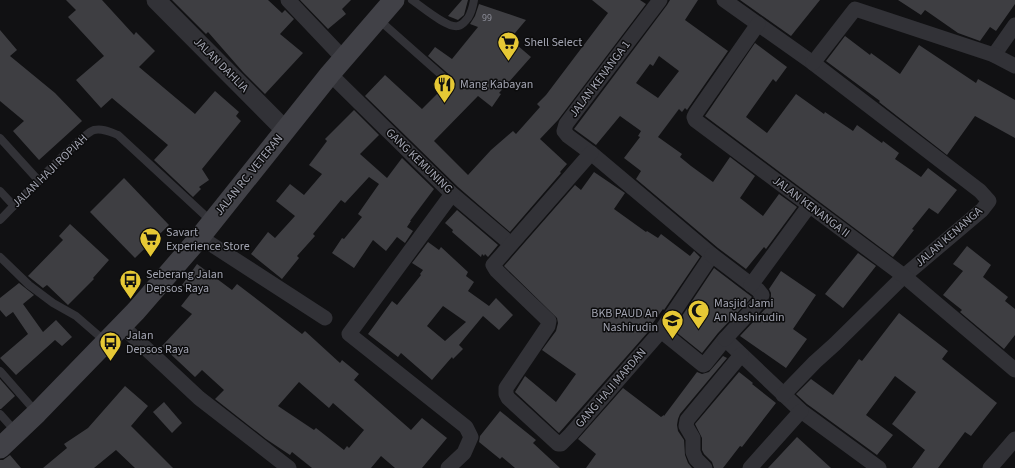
<svg xmlns="http://www.w3.org/2000/svg" width="1015" height="468" font-family="'Source Sans 3',sans-serif">
<rect width="100%" height="100%" fill="#111113"/>
<g fill="#3e3e42" fill-rule="evenodd">
<path d="M66,0H102L134,35L136,32L155,51L139,67L195,114L215,91L239,112L236,116L241,121L202,169L209,180L199,187L201,189L193,197L154,160L168,145L112,98L101,108L76,80L104,56L68,17L76,10Z"/>
<path d="M172,0H268L282,13L285,10L294,19L280,34L303,53L265,94L243,72L208,32L206,34Z"/>
<path d="M300,0H351L342,9L346,14L328,29Z"/>
<path d="M462,0H468L464,15L458,20L448,16Z"/>
<path d="M592,0H640L646,4L558,120L540,139L567,164L560,172L561,173L510,232L458,187L365,96L385,75L422,109L446,85L451,84L453,78L428,56L435,47L452,59L478,27L470,24L475,16L479,4L526,20L510,39L531,57L499,93L501,94L492,107L478,96L434,141L468,175L491,150L513,131L516,134L540,107L537,104L546,95L608,13Z"/>
<path d="M670,0H698L685,20L728,51L687,110L685,108L682,112L679,109L658,137L682,154L680,157L691,166L713,182L730,157L755,176L740,198L763,216L779,194L797,207L766,249L764,247L746,269L718,248L636,179L641,171L624,158L640,137L638,136L641,131L620,116L596,145L574,129L667,5ZM659,56L679,71L658,98L636,83L650,64L653,66Z"/>
<path d="M740,0H820L791,36Z"/>
<path d="M898,0H1015V4L996,31L990,27L980,41L958,33L925,10L921,15Z"/>
<path d="M0,30L17,50L10,56L55,93L82,121L39,160L13,131L24,121L0,101Z"/>
<path d="M845,36L870,55L871,53L900,74L919,45L976,83L978,79L1015,100V138L975,116L947,155L879,102L880,101L826,61Z"/>
<path d="M755,43L787,67L776,82L773,79L746,117L767,133L796,94L824,114L825,112L853,131L857,125L882,143L883,141L899,153L895,159L921,177L928,168L957,190L938,214L929,208L912,229L914,230L893,257L705,116Z"/>
<path d="M354,110L379,135L360,154L387,178L402,158L434,189L410,221H411L407,227L413,231L405,243L397,237L386,251L373,240L354,268L332,253L342,238L344,239L362,217L358,214L379,184L369,177L345,203L341,200L313,234L315,236L297,256L299,258L282,279L251,254L268,232L275,238L295,216L276,201L290,184L304,195L322,174L309,165L327,141L325,139Z"/>
<path d="M594,172L625,193L614,209L646,232L647,231L658,238L661,234L690,256L694,251L700,257L664,310L663,309L647,331L648,332L559,433L515,392L525,376L556,402L576,374L542,350L556,331L558,323L557,318L504,266L575,185L581,190Z"/>
<path d="M124,178L169,225L135,258L90,212Z"/>
<path d="M457,210L498,245L488,257L485,254L484,256L482,254L481,257L452,232L453,230L445,223Z"/>
<path d="M70,224L109,260L93,278L94,279L68,305L47,285L43,288L28,276L63,240L59,236Z"/>
<path d="M428,242L439,250L441,247L468,272L466,276L474,282L468,291L489,306L496,298L513,315L499,330L483,316L459,345L463,349L453,359L452,357L432,380L401,353L398,357L368,334L392,301L397,305L421,275L420,274L423,270L412,263ZM443,306L466,322L445,341L427,326Z"/>
<path d="M967,246L991,265L983,277L1008,297L1005,301L1015,309V335L1004,349L960,312L962,310L943,295L963,271L953,264Z"/>
<path d="M858,253L876,266L843,308L825,294Z"/>
<path d="M197,264L232,290L237,284L302,334L305,331L340,363L342,360L359,374L354,380L411,430L422,418L447,438L422,468H395L381,456L371,468H312L292,452L290,455L266,439L215,399L224,390L202,370L195,377L162,346L192,314L181,306L192,292L182,285ZM299,382L329,408L333,403L364,430L349,448L347,446L344,450L316,428L314,430L278,406Z"/>
<path d="M714,268L752,297L718,333L702,353L676,332L682,326L678,322Z"/>
<path d="M781,271L816,295L793,329L807,339L786,368L740,336L767,307L771,297V293L769,289Z"/>
<path d="M19,283L34,295L23,304L43,332L56,320L72,337L62,346L55,340L16,375L0,358L28,334L13,312L6,317L0,310V298Z"/>
<path d="M899,313L948,351L942,359L997,403L971,436L965,432L938,468H912L925,450L892,424L916,392L895,376L866,415L893,435L877,455L807,404L796,394L811,379L833,395L859,359L862,361Z"/>
<path d="M723,356L727,358L680,414L678,419L677,425L678,431L684,440L685,455L688,463L692,468H586L596,454L578,439L623,388L661,417L664,415V416L697,372L702,374L709,372Z"/>
<path d="M739,372L753,383L752,384L776,403L742,447L740,446L723,468H714L712,462L704,454L702,450V438L695,424Z"/>
<path d="M0,379L15,396L1,409H0Z"/>
<path d="M125,386L148,406L131,426L173,468H135L116,450L94,468H43L67,448L64,444L88,428Z"/>
<path d="M164,402L182,423L172,433L153,412Z"/>
<path d="M500,411L536,440L533,443L560,468H515L502,457L500,459L479,442L480,436Z"/>
<path d="M797,437L831,468H768Z"/>
<path d="M10,455L21,468H0V460H3Z"/>
</g>
<g fill="none" stroke-linecap="round" stroke-linejoin="round">
<g stroke="#323237" stroke-width="8">
<path d="M412,0C421,6 448,29 458,26C463,25 465,21 468,18C471,13 473,6 474,0"/>
<path d="M378,19L447,80"/>
<path d="M0,138L39,181"/>
<path d="M0,191L14,206"/>
<path d="M0,220C13,207 82,133 94,130C103,128 110,132 118,135L211,221"/>
<path d="M0,257L29,285L53,303L76,316L106,342"/>
<path d="M0,371L36,412"/>
<path d="M0,414L16,432"/>
</g>
<g stroke="#323237" stroke-width="15">
<path d="M288,0L343,58"/>
<path d="M660,0L566,124L564,131L568,136L591,153L712,255L661,331L703,365L705,364L725,339L801,411L879,468"/>
<path d="M724,0L813,63L980,191L989,201L982,210L904,276L835,344L815,362L783,395"/>
<path d="M758,24L696,113L694,117L695,120L904,276L1015,370"/>
<path d="M994,55L1015,25"/>
<path d="M813,63L855,9L994,55L1015,66"/>
<path d="M330,74L452,194L511,244"/>
<path d="M591,153L493,265L496,270L549,321L548,326L506,388V394L508,398L558,444H561L571,434L661,331"/>
<path d="M200,237L325,318"/>
<path d="M712,255L758,290L762,295L760,301L725,339"/>
<path d="M751,285L809,206"/>
<path d="M122,326L199,398L289,468"/>
<path d="M448,468L464,453L471,437L466,427L349,334L452,194"/>
<path d="M705,468L696,459L693,452V438L686,426L687,420L741,355"/>
<path d="M750,468L801,411"/>
<path d="M990,468L1015,439"/>
</g>
<path stroke="#323237" stroke-width="19" d="M156,0L285,130"/>
<path stroke="#414147" stroke-width="21" d="M0,448L37,413L136,311L200,237L330,74L394,0"/>
</g>
<defs>
<symbol id="supermarket-pin" viewBox="-11 -11 22 30"><path d="M0 17L-7.5 6A9.5 9.5 0 1 1 7.5 6Z" fill="#e6c835" stroke="#0c0c0d"/><path d="M-6-5.5h2.5l.6 2H6L4.5 2H-2.5L-4.4-4H-6ZM-1.5 3.2a1.3 1.3 0 1 0 .1 0ZM3 3.2a1.3 1.3 0 1 0 .1 0Z" fill="#111"/></symbol>
<symbol id="restaurant-pin" viewBox="-11 -11 22 30"><path d="M0 17L-7.5 6A9.5 9.5 0 1 1 7.5 6Z" fill="#e6c835" stroke="#0c0c0d"/><path d="M-5-6h1v4h1v-4h1v4h1v-4h1v5L-1.5 .5V6h-2V.5L-5-1ZM5-6V6H3V1.5H1.5Q1.5-4 5-6Z" fill="#111"/></symbol>
<symbol id="bus-pin" viewBox="-11 -11 22 30"><path d="M0 17L-7.5 6A9.5 9.5 0 1 1 7.5 6Z" fill="#e6c835" stroke="#0c0c0d"/><path d="M-5-6H5V4H4V6H2V4H-2V6H-4V4H-5ZM-3.5-4V0h7V-4ZM-3.5 1.2v1.5H-2V1.2ZM2 1.2v1.5H3.5V1.2Z" fill="#111"/></symbol>
<symbol id="mosque-pin" viewBox="-11 -11 22 30"><path d="M0 17L-7.5 6A9.5 9.5 0 1 1 7.5 6Z" fill="#e6c835" stroke="#0c0c0d"/><path d="M3.5-4.9A6 6 0 1 0 3.5 4.9A5 5 0 1 1 3.5-4.9Z" fill="#111"/></symbol>
<symbol id="school-pin" viewBox="-11 -11 22 30"><path d="M0 17L-7.5 6A9.5 9.5 0 1 1 7.5 6Z" fill="#e6c835" stroke="#0c0c0d"/><path d="M0-5L7-2L0 1L-7-2ZM-4 1L0 2.5L4 1V4Q0 6-4 4Z" fill="#111"/></symbol>
</defs>
<g fill-rule="evenodd">
<use href="#supermarket-pin" x="496" y="30" width="25" height="34"/>
<use href="#restaurant-pin" x="432" y="72" width="25" height="34"/>
<use href="#supermarket-pin" x="138" y="226" width="25" height="34"/>
<use href="#bus-pin" x="118" y="268" width="25" height="34"/>
<use href="#mosque-pin" x="686" y="298" width="25" height="34"/>
<use href="#school-pin" x="660" y="308" width="25" height="34"/>
<use href="#bus-pin" x="98" y="330" width="25" height="34"/>
</g>
<g text-anchor="middle" dominant-baseline="central" stroke-width="3" stroke-linejoin="round" paint-order="stroke">
<g font-size="10" fill="#8a8b96">
<text x="487" y="18">99</text>
</g>
<g font-size="12" fill="#a3a5b2" stroke="#0c0c0d" text-anchor="start">
<text x="524" y="42">Shell Select</text>
<text x="460" y="84">Mang Kabayan</text>
<text x="166" y="232">Savart<tspan x="166" dy="14">Experience Store</tspan></text>
<text x="146" y="274">Seberang Jalan<tspan x="146" dy="14">Depsos Raya</tspan></text>
<text x="714" y="303">Masjid Jami<tspan x="714" dy="14">An Nashirudin</tspan></text>
<text x="658" y="313" text-anchor="end">BKB PAUD An<tspan x="658" dy="14">Nashirudin</tspan></text>
<text x="126" y="335">Jalan<tspan x="126" dy="14">Depsos Raya</tspan></text>
</g>
<g font-size="12" fill="#a3a5b2" stroke="#0c0c0d">
<text transform="translate(221 65) rotate(45)">JALAN DAHLIA</text>
<text transform="translate(600 79) rotate(-53)">JALAN KENANGA 1</text>
<text transform="translate(419 161) rotate(44)">GANG KEMUNING</text>
<text transform="translate(50 171) rotate(-44)">JALAN HAJI ROPIAH</text>
<text transform="translate(249 175) rotate(-51)">JALAN RC. VETERAN</text>
<text transform="translate(811 207) rotate(37)">JALAN KENANGA II</text>
<text transform="translate(949 237) rotate(-41)">JALAN KENANGA</text>
<text transform="translate(611 388) rotate(-49)">GANG HAJI MARDAN</text>
</g>
</g>
</svg>
